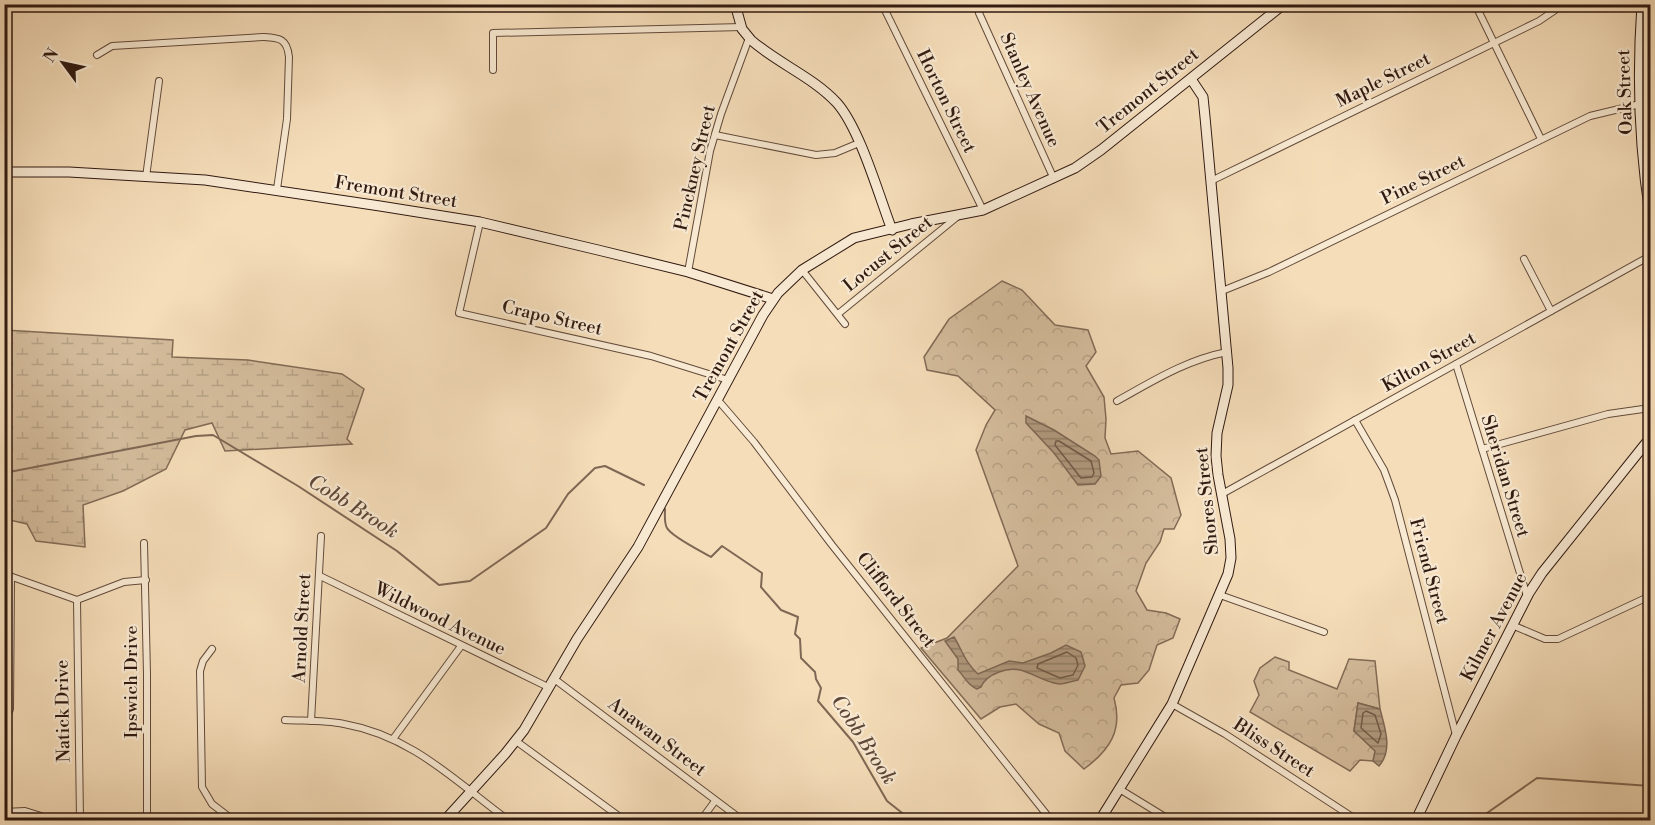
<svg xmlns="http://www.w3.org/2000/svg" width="1655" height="825" font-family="'Libre Bodoni',serif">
<defs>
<pattern id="forest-crowns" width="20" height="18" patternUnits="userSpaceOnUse" patternTransform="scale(1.5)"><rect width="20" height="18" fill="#d4bc9c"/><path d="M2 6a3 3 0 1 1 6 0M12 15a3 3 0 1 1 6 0" fill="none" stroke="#b6a185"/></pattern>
<pattern id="wetland-marsh" width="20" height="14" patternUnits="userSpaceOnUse" patternTransform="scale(1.5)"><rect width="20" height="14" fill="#d4bc9c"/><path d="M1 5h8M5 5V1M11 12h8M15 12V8" fill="none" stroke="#b6a185"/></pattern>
<pattern id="water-rules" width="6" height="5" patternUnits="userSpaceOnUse" patternTransform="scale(1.5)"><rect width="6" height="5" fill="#b29b80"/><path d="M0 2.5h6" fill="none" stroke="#917e67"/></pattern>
</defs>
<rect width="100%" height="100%" fill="#f5ddb9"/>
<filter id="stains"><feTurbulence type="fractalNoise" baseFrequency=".00333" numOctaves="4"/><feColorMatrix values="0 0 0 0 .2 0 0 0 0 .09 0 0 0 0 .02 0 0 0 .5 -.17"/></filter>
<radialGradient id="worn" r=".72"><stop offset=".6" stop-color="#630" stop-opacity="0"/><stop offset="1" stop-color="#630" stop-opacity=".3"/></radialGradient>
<g fill="url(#forest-crowns)" stroke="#826b56" stroke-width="1.5">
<path d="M1002,281L1022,290L1055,325L1088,330L1096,352L1086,366L1104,397L1106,419L1105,438L1111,454L1138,451L1171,478L1181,515L1174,529H1164L1160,542L1146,563L1136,591L1147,610L1166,613L1180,619L1173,638L1157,645L1149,670L1138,683L1121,685L1114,698C1123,730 1110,750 1084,769L1065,751L1059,733L1039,724L1016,704L1000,707L981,719L921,648L947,638L1018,566L976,450L986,425L995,410L958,376L927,370L924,357L949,319Z"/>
<path d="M1275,657L1289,662V670L1337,689L1349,659L1375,661L1380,709L1358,703L1354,731L1376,751L1373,761L1360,760L1350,771L1250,712L1259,695L1254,681L1260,668Z"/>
</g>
<path fill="url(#wetland-marsh)" stroke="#826b56" stroke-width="1.5" d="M4,330L173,340L172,357L248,360L342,374L364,389L347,439L352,444L225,451L212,423L185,430L166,469L123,491L83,505L85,547L36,541L27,524L5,519Z"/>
<g fill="url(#water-rules)" stroke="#7e6754" stroke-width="1.5">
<path d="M1026,416L1054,430L1095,456L1099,460L1101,476L1095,484L1078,485L1054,453L1026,423Z"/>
<path d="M954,637C962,650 966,664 978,674L1009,661L1023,663L1051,653L1066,645L1081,652L1085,666L1078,680C1072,681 1065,684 1059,684C1036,681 1023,662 999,672C991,675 984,679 981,687L977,689C967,685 965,677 958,670V659L945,641Z"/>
<path d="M1358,703L1380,709C1385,728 1393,750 1379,766L1373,761L1375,751L1354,731Z"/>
</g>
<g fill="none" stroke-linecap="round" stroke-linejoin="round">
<g stroke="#725a48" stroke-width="1.5">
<path d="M1056,441H1059L1091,461L1094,473L1092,477L1081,478L1055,445Z"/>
<path d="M1067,652L1076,658L1078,665L1073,675L1060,678L1037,668L1038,664Z"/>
<path d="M1366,711L1375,715L1381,734L1378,743L1361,728L1363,713Z"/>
</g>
<g stroke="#7e6754" stroke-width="2">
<path d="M4,473L196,436L213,435L298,486L397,551L439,585L470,581L546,528L568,494L595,468L605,466L644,485"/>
<path d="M665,509C665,515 664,523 667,528C672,537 701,551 711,557L722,546L762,573L761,587L781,610L798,617L795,634L800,639L801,658L815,672L816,679L821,688L818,701L853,742L887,801L911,820"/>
<path d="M1477,820L1537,778L1650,786"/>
</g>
<defs>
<g id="street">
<path d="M882,4L983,210"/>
<path d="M1475,4L1541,139"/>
<path d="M979,13L1054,179"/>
<path d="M97,55L112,46L263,37C279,38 287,38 289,57L287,119L277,189"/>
<path d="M493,70V33L742,27"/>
<path d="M715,135L816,155L835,153L859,143"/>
<path d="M146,177L159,81"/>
<path d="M1213,180L1539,21L1564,4"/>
<path d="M480,222L459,313L651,356L728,380"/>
<path d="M1524,259L1551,311"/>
<path d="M802,270L845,324"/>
<path d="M688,272L710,151L721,114L749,38"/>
<path d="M1222,291L1269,272L1590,116L1640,104"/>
<path d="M838,314L957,217"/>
<path d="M1456,364L1527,596"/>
<path d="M717,399L754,442L832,545L1051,820"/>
<path d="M1117,401C1153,381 1186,360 1227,352"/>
<path d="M1355,420L1384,470L1395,500L1456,735"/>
<path d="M1482,449L1608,414L1650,408"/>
<path d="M1222,494L1650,256"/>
<path d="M144,543L147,674V820"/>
<path d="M4,574L77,600L124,582L146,580"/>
<path d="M320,576L548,687"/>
<path d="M1220,595L1324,632"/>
<path d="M77,600L80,820"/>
<path d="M1512,625L1545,639H1558L1650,596"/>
<path d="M212,649L203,661L200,671L202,787L212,804L233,820"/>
<path d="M553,678L742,820"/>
<path d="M1172,704L1225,734L1357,820"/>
<path d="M285,720C304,721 325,720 344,724C412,736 455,781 508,820"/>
<path d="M311,721L321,536"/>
<path d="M4,722L10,709L11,577"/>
<path d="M393,739L461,646"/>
<path d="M516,741L624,820"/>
<path d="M1121,790L1170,820"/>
<path d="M4,812L25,811L54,820"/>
<path d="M701,820L715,801"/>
</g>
<g id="secondary">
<path d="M735,4L742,29L751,40C777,63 813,77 837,103C860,129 879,196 892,230"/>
<path d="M1642,4C1637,74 1639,145 1650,214"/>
<path d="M4,172H69L205,180L380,206L480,222L598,250L688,272L773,299"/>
<path d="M445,820L505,754L524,730L577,639L638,547L763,315L778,293L802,270L854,238L911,224L983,210L1075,168L1101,150L1284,4"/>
<path d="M1100,820L1172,704L1228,574L1231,558L1230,539L1218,475L1216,456L1217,433L1228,385V368L1205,117L1203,97L1191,79"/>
<path d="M1416,820L1456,736L1529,593L1542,573L1650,438"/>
</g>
</defs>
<use href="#street" stroke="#624b3b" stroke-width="8"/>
<use href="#secondary" stroke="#311a11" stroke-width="11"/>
<use href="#street" stroke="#f8e9d2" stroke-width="6"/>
<use href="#secondary" stroke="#f8e9d2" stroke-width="9"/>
</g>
<g text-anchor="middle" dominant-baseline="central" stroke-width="4.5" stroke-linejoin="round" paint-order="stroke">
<g font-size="18" fill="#311a11" stroke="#f8e9d2">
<text transform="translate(1383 80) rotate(-26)">Maple Street</text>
<text transform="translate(1030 90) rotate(66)">Stanley Avenue</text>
<text transform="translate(1148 91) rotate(-39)">Tremont Street</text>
<text transform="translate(1625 92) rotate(-92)">Oak Street</text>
<text transform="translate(946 101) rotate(64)">Horton Street</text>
<text transform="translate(695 168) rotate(-77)">Pinckney Street</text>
<text transform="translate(1423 180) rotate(-26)">Pine Street</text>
<text transform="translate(396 192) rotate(9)">Fremont Street</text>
<text transform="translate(888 254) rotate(-39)">Locust Street</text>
<text transform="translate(552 318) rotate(13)">Crapo Street</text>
<text transform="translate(729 346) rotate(-61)">Tremont Street</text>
<text transform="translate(1429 362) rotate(-29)">Kilton Street</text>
<text transform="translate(1505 476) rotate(73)">Sheridan Street</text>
<text transform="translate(1207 501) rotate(-96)">Shores Street</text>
<text transform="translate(1429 571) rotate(75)">Friend Street</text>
<text transform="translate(896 600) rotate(52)">Clifford Street</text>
<text transform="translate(440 619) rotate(26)">Wildwood Avenue</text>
<text transform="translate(1494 627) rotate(-62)">Kilmer Avenue</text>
<text transform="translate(302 628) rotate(-87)">Arnold Street</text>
<text transform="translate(131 682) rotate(-90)">Ipswich Drive</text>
<text transform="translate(63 711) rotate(-91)">Natick Drive</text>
<text transform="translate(657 737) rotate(37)">Anawan Street</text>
<text transform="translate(1274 748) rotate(33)">Bliss Street</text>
</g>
<g font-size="20" font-style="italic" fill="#5e4738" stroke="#f8e9d2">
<text transform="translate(353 507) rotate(32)">Cobb Brook</text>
<text transform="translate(863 740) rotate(57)">Cobb Brook</text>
</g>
</g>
<rect width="1655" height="825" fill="none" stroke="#f5ddb9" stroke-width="24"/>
<rect x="6" y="6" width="1643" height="813" fill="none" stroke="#311a11" stroke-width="3"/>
<rect x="12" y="12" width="1631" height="801" fill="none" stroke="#311a11" stroke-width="1.5"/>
<g transform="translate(63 63) rotate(303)" stroke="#f8e9d2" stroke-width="4.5" paint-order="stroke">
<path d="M0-4.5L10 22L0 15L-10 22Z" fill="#311a11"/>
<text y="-9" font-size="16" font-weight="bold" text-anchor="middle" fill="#311a11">N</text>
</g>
<rect width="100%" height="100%" filter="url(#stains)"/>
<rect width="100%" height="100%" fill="url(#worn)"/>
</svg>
